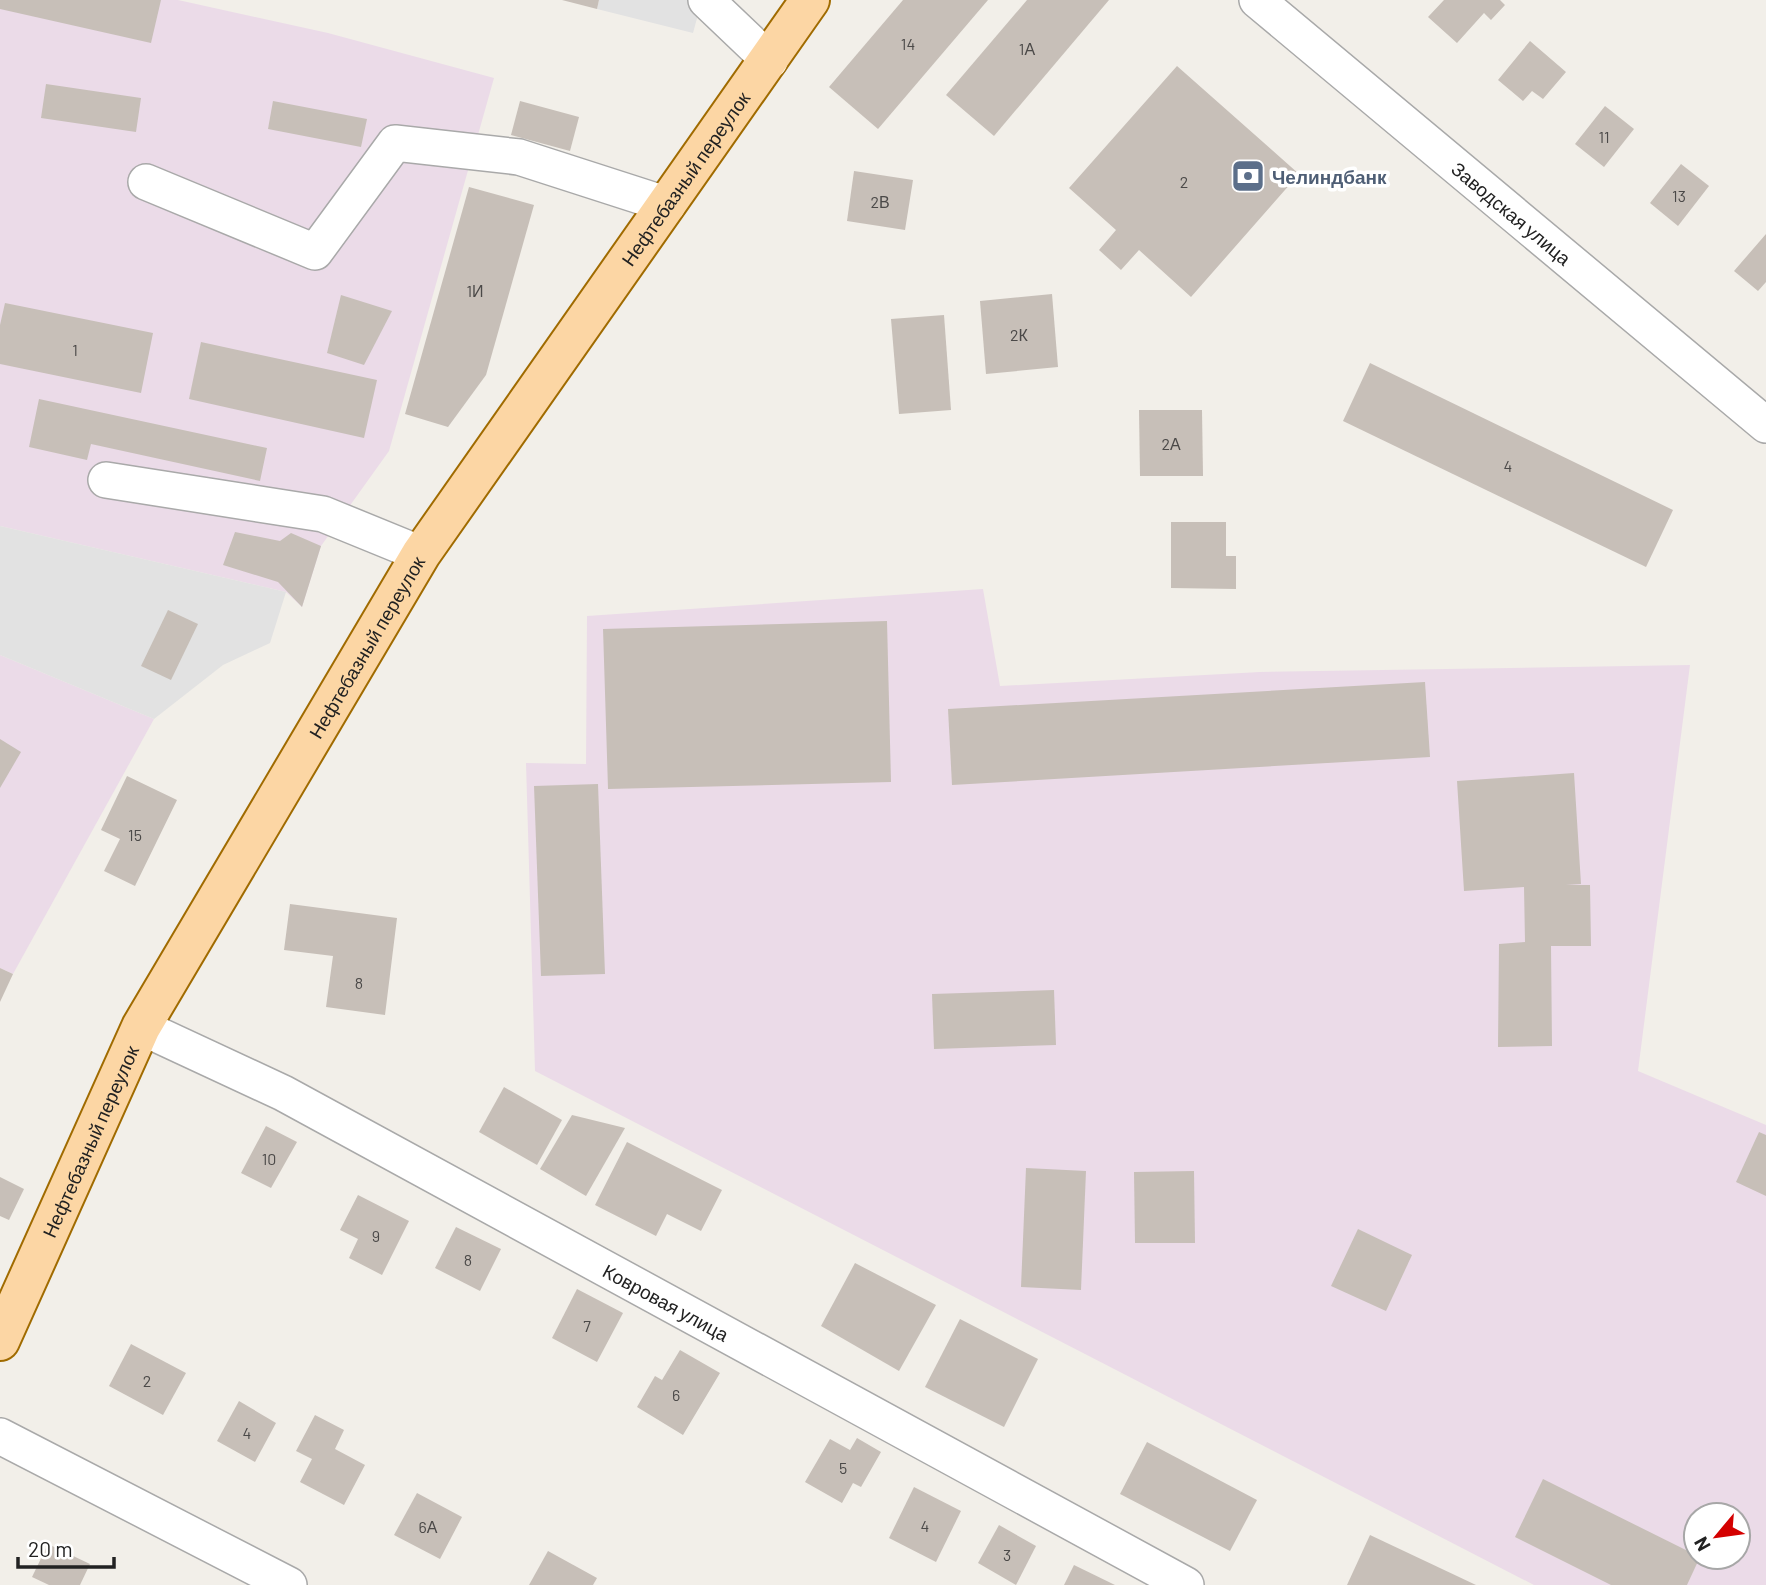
<svg xmlns="http://www.w3.org/2000/svg" width="1766" height="1585" font-family="Barlow,sans-serif">
<rect width="100%" height="100%" fill="#f2efe9"/>
<g fill="#ebdbe8" fill-rule="evenodd">
<path d="M0,0H178L328,33L494,78L389,451L321,546L302,607L286,592L0,526Z"/>
<path d="M983,589L1000,686L1260,672L1690,665L1638,1071L1766,1125V1585H1534L535,1071L526,763L586,764L587,616ZM1696,1515H1738V1557H1696Z"/>
<path d="M0,655L154,719L13,974L0,968Z"/>
</g>
<g fill="#e2e2e2">
<path d="M599,0H702L693,33L597,9Z"/>
<path d="M0,526L286,592L270,643L223,665L154,719L0,655Z"/>
</g>
<g fill="#c7bfb8">
<path d="M0,0H161L151,43L0,9Z"/>
<path d="M562,0H599L597,9Z"/>
<path d="M903,0H988L878,129L829,87Z"/>
<path d="M1027,0H1109L994,136L946,95Z"/>
<path d="M1444,0H1500L1505,5L1491,20L1484,13L1457,43L1428,17Z"/>
<path d="M1530,41L1566,72L1543,99L1532,91L1523,101L1498,80Z"/>
<path d="M1177,66L1299,174L1191,297L1139,250L1121,270L1099,250L1116,230L1069,188Z"/>
<path d="M46,84L141,98L136,132L41,118Z"/>
<path d="M273,101L367,119L361,147L268,129Z"/>
<path d="M520,101L579,117L570,151L511,135Z"/>
<path d="M1605,106L1634,129L1604,167L1575,144Z"/>
<path d="M1681,164L1709,186L1678,226L1650,203Z"/>
<path d="M854,171L913,180L905,230L847,221Z"/>
<path d="M469,187L534,205L486,375L448,427L405,414Z"/>
<path d="M1766,234V282L1758,291L1734,271Z"/>
<path d="M1052,294L1058,367L986,374L980,301Z"/>
<path d="M341,295L392,311L364,365L327,353Z"/>
<path d="M5,303L153,333L141,393L0,364V325Z"/>
<path d="M944,315L951,410L899,414L891,319Z"/>
<path d="M201,342L377,380L364,438L189,399Z"/>
<path d="M1370,363L1673,510L1646,567L1343,421Z"/>
<path d="M39,399L267,448L260,481L91,444L87,460L29,447Z"/>
<path d="M1139,410H1202L1203,476H1140Z"/>
<path d="M1171,522H1226V556H1236V589L1171,588Z"/>
<path d="M235,532L280,541L291,533L321,546L302,607L278,582L223,565Z"/>
<path d="M168,610L198,624L171,680L141,666Z"/>
<path d="M887,621L891,782L608,789L603,629Z"/>
<path d="M1425,682L1430,757L952,785L948,709Z"/>
<path d="M0,739L21,752L0,788Z"/>
<path d="M1574,773L1581,884L1566,885H1590L1591,946H1551L1552,1046L1498,1047L1499,944L1525,942L1524,887L1464,891L1457,781Z"/>
<path d="M127,776L177,800L135,886L104,871L120,839L101,830Z"/>
<path d="M598,784L605,974L541,976L534,786Z"/>
<path d="M290,904L397,918L385,1015L326,1007L333,956L284,950Z"/>
<path d="M0,968L13,974L0,1002Z"/>
<path d="M1054,990L1056,1045L934,1049L932,994Z"/>
<path d="M504,1087L562,1120L537,1165L479,1132Z"/>
<path d="M572,1115L625,1128L586,1196L540,1169Z"/>
<path d="M266,1126L297,1142L271,1188L241,1173Z"/>
<path d="M1759,1132L1766,1135V1196L1736,1182Z"/>
<path d="M627,1142L722,1190L701,1231L667,1214L656,1236L595,1205Z"/>
<path d="M1026,1168L1086,1171L1081,1290L1021,1287Z"/>
<path d="M1194,1171L1195,1243H1135L1134,1172Z"/>
<path d="M0,1177L24,1189L9,1220L0,1216Z"/>
<path d="M358,1195L409,1221L382,1275L349,1258L358,1239L340,1230Z"/>
<path d="M456,1227L501,1249L480,1291L435,1268Z"/>
<path d="M1358,1229L1412,1255L1386,1311L1331,1286Z"/>
<path d="M855,1263L936,1305L899,1371L821,1326Z"/>
<path d="M577,1289L623,1313L597,1362L552,1338Z"/>
<path d="M960,1319L1038,1359L1004,1427L925,1387Z"/>
<path d="M131,1344L186,1373L163,1415L109,1386Z"/>
<path d="M680,1350L720,1373L683,1435L637,1407L655,1376L662,1380Z"/>
<path d="M239,1401L276,1423L255,1462L217,1441Z"/>
<path d="M315,1415L344,1430L335,1449L365,1465L344,1505L300,1482L312,1459L296,1451Z"/>
<path d="M857,1438L881,1452L861,1487L853,1483L842,1503L805,1482L830,1439L850,1450Z"/>
<path d="M1147,1442L1257,1500L1230,1551L1120,1494Z"/>
<path d="M1543,1479L1700,1557L1687,1585H1611L1515,1537Z"/>
<path d="M914,1487L961,1511L936,1562L889,1538Z"/>
<path d="M417,1493L462,1517L440,1559L394,1535Z"/>
<path d="M999,1525L1036,1546L1016,1585L978,1563Z"/>
<path d="M1370,1535L1476,1585H1347Z"/>
<path d="M48,1544L90,1564L80,1585H49L32,1577Z"/>
<path d="M548,1551L597,1578L593,1585H529Z"/>
<path d="M1074,1565L1115,1585H1064Z"/>
</g>
<g fill="none" stroke-linecap="round" stroke-linejoin="round">
<defs>
<g id="minor">
<path d="M706,0L770,61"/>
<path id="s1" d="M1257,0L1766,425"/>
<path d="M146,182L315,252L395,143L519,157L668,205"/>
<path d="M106,480L323,514L421,554"/>
<path id="s2" d="M141,1027L283,1093L1186,1585"/>
<path d="M0,1436L289,1585"/>
</g>
<g id="major">
<path id="s3" d="M0,1341L141,1027L421,554L810,0"/>
</g>
</defs>
<use href="#minor" stroke="#a9a9a9" stroke-width="38"/>
<use href="#major" stroke="#a06b00" stroke-width="42"/>
<use href="#minor" stroke="#fff" stroke-width="35"/>
<use href="#major" stroke="#fcd6a4" stroke-width="38"/>
</g>
<defs>
<symbol id="bank-square" viewBox="-11 -11 22 22"><rect x="-9" y="-9" width="18" height="18" rx="4" fill="#5c6f8a" stroke="#fff"/><path d="M-6-4H6V4H-6ZM0-2.3a2.3 2.3 0 1 0 0 4.6a2.3 2.3 0 1 0 0-4.6Z" fill="#fff"/></symbol>
</defs>
<g fill-rule="evenodd">
<use href="#bank-square" x="1229" y="157" width="38" height="38"/>
</g>
<g text-anchor="middle" dominant-baseline="central" stroke-width="7" stroke-linejoin="round" paint-order="stroke">
<g font-size="16" fill="#4b4948">
<text x="908" y="43">14</text>
<text x="1027" y="48">1А</text>
<text x="1604" y="136">11</text>
<text x="1184" y="181">2</text>
<text x="1679" y="195">13</text>
<text x="880" y="201">2В</text>
<text x="475" y="290">1И</text>
<text x="1019" y="334">2К</text>
<text x="75" y="349">1</text>
<text x="1171" y="443">2А</text>
<text x="1508" y="465">4</text>
<text x="135" y="834">15</text>
<text x="359" y="982">8</text>
<text x="269" y="1158">10</text>
<text x="376" y="1235">9</text>
<text x="468" y="1259">8</text>
<text x="587" y="1325">7</text>
<text x="147" y="1380">2</text>
<text x="676" y="1394">6</text>
<text x="247" y="1432">4</text>
<text x="843" y="1467">5</text>
<text x="925" y="1525">4</text>
<text x="428" y="1526">6А</text>
<text x="1007" y="1554">3</text>
</g>
<g font-size="19" font-weight="bold" fill="#4e5e75" stroke="#fff" text-anchor="start">
<text x="1272" y="176">Челиндбанк</text>
</g>
<g font-size="19" fill="#222" stroke="#fff">
<text stroke="none"><textPath href="#s3" startOffset="1353">Нефтебазный переулок</textPath></text>
<text stroke="none"><textPath href="#s1" startOffset="332">Заводская улица</textPath></text>
<text stroke="none"><textPath href="#s3" startOffset="786">Нефтебазный переулок</textPath></text>
<text stroke="none"><textPath href="#s3" startOffset="219">Нефтебазный переулок</textPath></text>
<text stroke="none"><textPath href="#s2" startOffset="593">Ковровая улица</textPath></text>
</g>
</g>
<g transform="translate(1717 1536) rotate(241)"><circle r="33" fill="#ffffff" stroke="#a7a7a7" stroke-width="2"/>
<path d="M0-5L12 26L0 18L-12 26Z" fill="#d40000"/>
<text y="-10" font-size="19" font-weight="bold" text-anchor="middle" fill="#222222">N</text>
</g>
<path d="M18 1557v10h96v-10" fill="none" stroke="#222222" stroke-width="3.5"/>
<text x="28" y="1557" font-size="21" fill="#222222" stroke="#ffffff" stroke-width="5" paint-order="stroke">20 m</text>
</svg>
